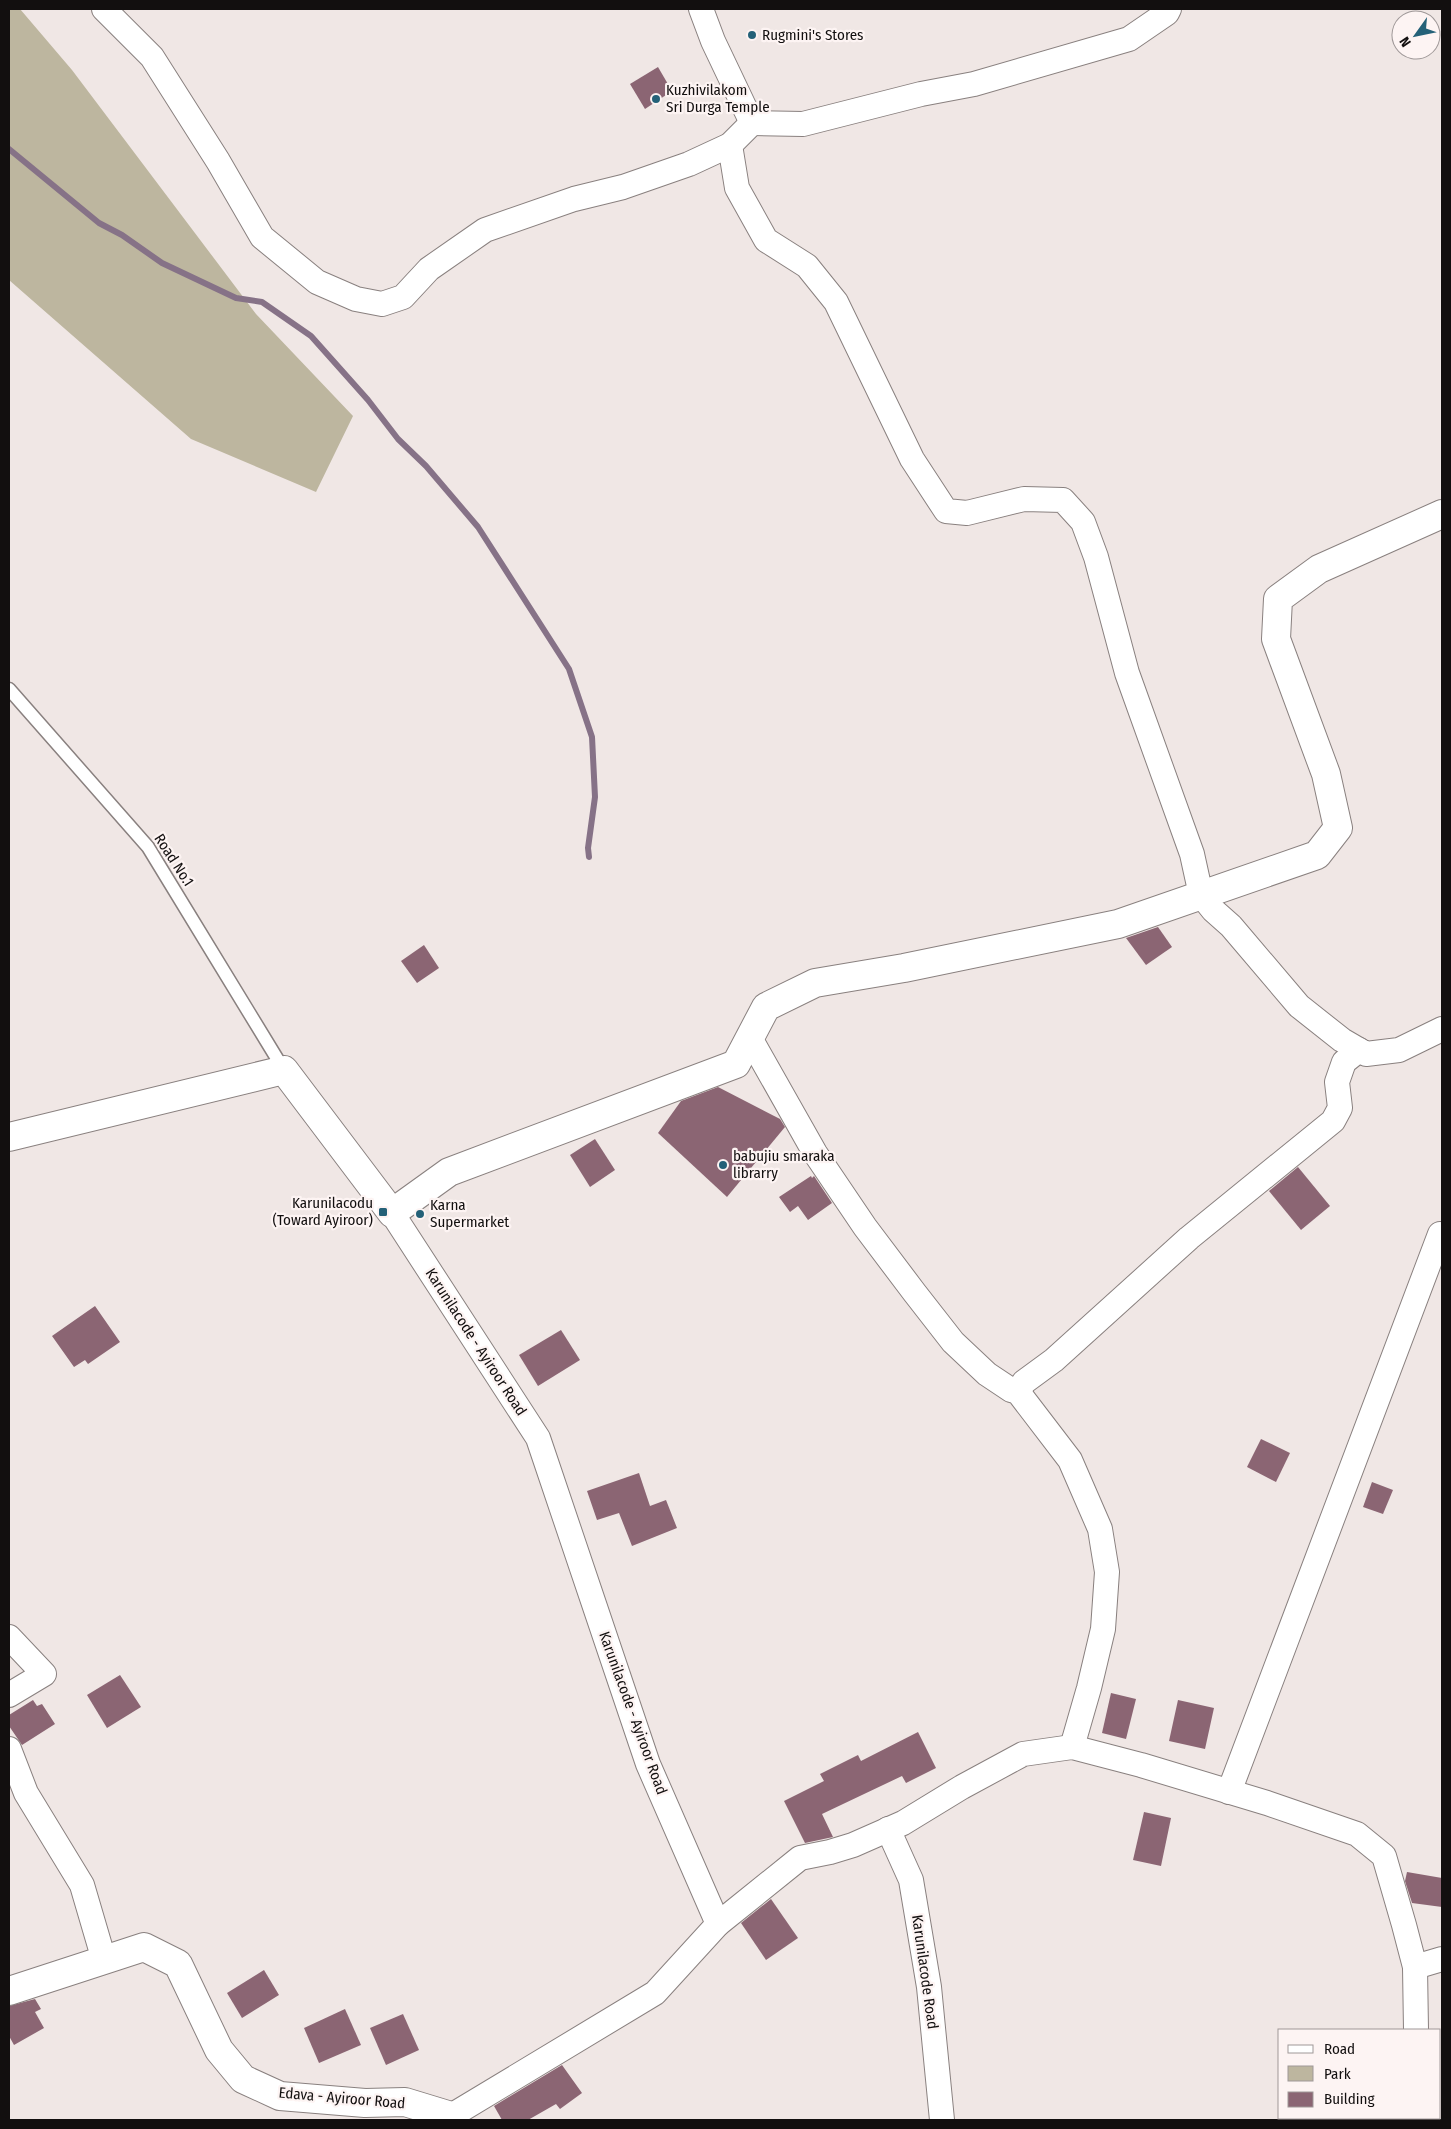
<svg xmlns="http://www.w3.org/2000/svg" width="1451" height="2129" font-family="'Fira Sans Condensed',sans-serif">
<rect width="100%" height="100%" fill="#f0e7e5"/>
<path fill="#bdb69f" d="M9,9H20L72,70L256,314L353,416L316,492L191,439L9,280Z"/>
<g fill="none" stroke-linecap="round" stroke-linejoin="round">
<path stroke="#867287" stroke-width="6" d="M9,149L99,223L122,235L162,263L236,298L262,302L311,336L368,400L398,439L426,466L478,527L569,669L592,737L595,797L588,848L589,857"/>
</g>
<g fill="#8b6573">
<path d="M658,67L672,91L645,109L630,84Z"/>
<path d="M1158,927L1172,947L1146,965L1126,938Z"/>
<path d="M424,945L439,968L417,983L401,961Z"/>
<path d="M718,1087L780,1119L785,1127L727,1197L658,1133L681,1101Z"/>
<path d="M595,1139L615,1170L590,1187L570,1155Z"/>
<path d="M1298,1167L1330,1206L1301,1230L1269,1191Z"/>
<path d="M811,1176L812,1178L814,1176L832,1203L808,1220L798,1206L790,1212L779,1197Z"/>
<path d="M95,1306L120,1342L88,1364L85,1360L74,1367L52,1336Z"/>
<path d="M561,1330L580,1360L538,1386L519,1355Z"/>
<path d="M1261,1439L1290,1453L1276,1482L1247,1467Z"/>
<path d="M639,1473L650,1506L666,1500L677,1528L632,1546L619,1513L597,1520L587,1491Z"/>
<path d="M1372,1482L1393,1490L1383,1514L1363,1507Z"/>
<path d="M120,1675L141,1707L107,1728L87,1695Z"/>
<path d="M1111,1693L1136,1699L1126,1739L1102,1733Z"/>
<path d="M33,1700L37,1706L42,1704L55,1724L22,1745L9,1726V1715Z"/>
<path d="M1178,1700L1214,1708L1205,1749L1169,1741Z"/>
<path d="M918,1732L936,1768L906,1783L902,1776L822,1814L833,1837L805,1843L784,1801L824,1781L820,1774L858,1755L861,1761Z"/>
<path d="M1144,1812L1171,1818L1161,1866L1133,1860Z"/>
<path d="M1407,1872L1442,1878V1907L1412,1903L1405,1881Z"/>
<path d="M771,1899L798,1938L766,1960L741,1923Z"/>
<path d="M264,1970L279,1995L242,2018L227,1993Z"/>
<path d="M35,1999L41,2009L35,2012L44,2028L14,2045L9,2036V2006Z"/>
<path d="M345,2009L361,2045L319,2063L304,2028Z"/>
<path d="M403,2014L419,2050L386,2065L370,2028Z"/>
<path d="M562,2065L582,2093L560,2109L556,2104L528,2120H502L494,2106Z"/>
</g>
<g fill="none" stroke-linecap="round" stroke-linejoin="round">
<defs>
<path id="service" d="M9,689L148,847L284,1070"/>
<g id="minor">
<path d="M104,9L152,57L218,161L262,237L317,282L356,299L382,304L403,297L429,269L485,230L574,199L623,187L689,164L730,145L752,123"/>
<path d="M701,9L713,41L752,123L803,124L921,94L974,84L1129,39L1167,13L1169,9"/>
<path d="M730,145L737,188L766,240L807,266L836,302L912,459L946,511L967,513L1024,499L1063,500L1083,522L1096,557L1127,673L1192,854L1201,895L1213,910L1231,926L1299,1006L1342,1040L1366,1054L1399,1050L1442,1029"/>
<path d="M750,1038L815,1153L865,1227L914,1292L953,1342L987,1374L1011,1390L1018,1392L1070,1460L1100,1529L1107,1572L1103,1629L1089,1688L1072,1747"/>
<path d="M392,1213L538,1438L648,1764L718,1924L655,1993L451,2116"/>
<path d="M1018,1392L1024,1382L1054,1360L1189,1238L1333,1121L1340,1108L1337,1082L1344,1062L1359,1050"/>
<path d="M9,1637L44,1674L9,1695"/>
<path d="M9,1749L26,1793L82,1885L104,1960"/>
<path d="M1229,1792L1440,1234"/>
<path d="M888,1829L911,1880L929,1987L942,2120"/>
<path d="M718,1924L800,1858L830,1852L853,1845L903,1823L962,1787L1023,1754L1072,1747L1141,1765L1267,1803L1357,1834L1384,1856L1404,1925L1415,1967L1442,1959"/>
<path d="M1415,1967L1416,2030"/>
<path d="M1418,2118V2120"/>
</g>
<g id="secondary">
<path d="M9,1137L284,1070L392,1213L449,1172L736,1064L766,1007L815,983L904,968L1118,924L1317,855L1338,828L1326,774L1276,639L1278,599L1319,569L1442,514"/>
<path d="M9,1991L144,1947L178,1964L219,2050L243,2079L280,2096L365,2103L405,2102L451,2116L454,2120"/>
</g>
</defs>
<use href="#service" stroke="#89807f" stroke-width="15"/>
<use href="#minor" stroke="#89807f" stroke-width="26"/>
<use href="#secondary" stroke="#89807f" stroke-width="30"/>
<use href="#service" stroke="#fff" stroke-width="12"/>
<use href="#minor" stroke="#fff" stroke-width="24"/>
<use href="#secondary" stroke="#fff" stroke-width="28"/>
</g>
<g fill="#246178" stroke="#fdf4f3" stroke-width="2">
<circle cx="752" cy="35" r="5"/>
<circle cx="656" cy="99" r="5"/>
<circle cx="723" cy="1165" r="5"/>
<rect x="378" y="1207" width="10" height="10" rx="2.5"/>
<circle cx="420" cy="1214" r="5"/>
</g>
<g text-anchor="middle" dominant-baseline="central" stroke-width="4.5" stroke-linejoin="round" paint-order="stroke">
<g font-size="15" fill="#120f0f" stroke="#fdf4f3" text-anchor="start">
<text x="762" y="35">Rugmini's Stores</text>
<text x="666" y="90">Kuzhivilakom<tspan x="666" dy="17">Sri Durga Temple</tspan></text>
<text x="733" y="1156">babujiu smaraka<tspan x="733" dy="17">librarry</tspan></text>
<text x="373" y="1203" text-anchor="end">Karunilacodu<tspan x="373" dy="17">(Toward Ayiroor)</tspan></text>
<text x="430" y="1205">Karna<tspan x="430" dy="17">Supermarket</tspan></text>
</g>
<g font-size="15" fill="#120f0f" stroke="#fdf4f3">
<text transform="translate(174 860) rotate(57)">Road No.1</text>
<text transform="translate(476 1342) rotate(57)">Karunilacode - Ayiroor Road</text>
<text transform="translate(633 1713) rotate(70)">Karunilacode - Ayiroor Road</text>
<text transform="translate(925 1972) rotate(82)">Karunilacode Road</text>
<text transform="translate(342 2098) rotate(5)">Edava - Ayiroor Road</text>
</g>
</g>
<rect width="1451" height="2129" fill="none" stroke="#120f0f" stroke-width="20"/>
<rect x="1278" y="2029" width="162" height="90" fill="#fdf4f3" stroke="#9f9898"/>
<rect x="1288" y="2045" width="25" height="8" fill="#ffffff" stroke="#9f9898"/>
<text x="1324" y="2054" font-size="15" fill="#120f0f">Road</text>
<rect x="1288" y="2066" width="25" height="15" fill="#bdb69f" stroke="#9f9898"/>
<text x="1324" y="2079" font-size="15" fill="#120f0f">Park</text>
<rect x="1288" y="2092" width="25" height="15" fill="#8b6573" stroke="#9f9898"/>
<text x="1324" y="2104" font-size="15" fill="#120f0f">Building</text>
<g transform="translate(1416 35) rotate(237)"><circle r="24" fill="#fdf4f3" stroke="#9f9898"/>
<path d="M0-4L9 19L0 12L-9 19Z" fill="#246178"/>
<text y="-8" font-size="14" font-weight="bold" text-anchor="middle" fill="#120f0f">N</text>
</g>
</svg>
